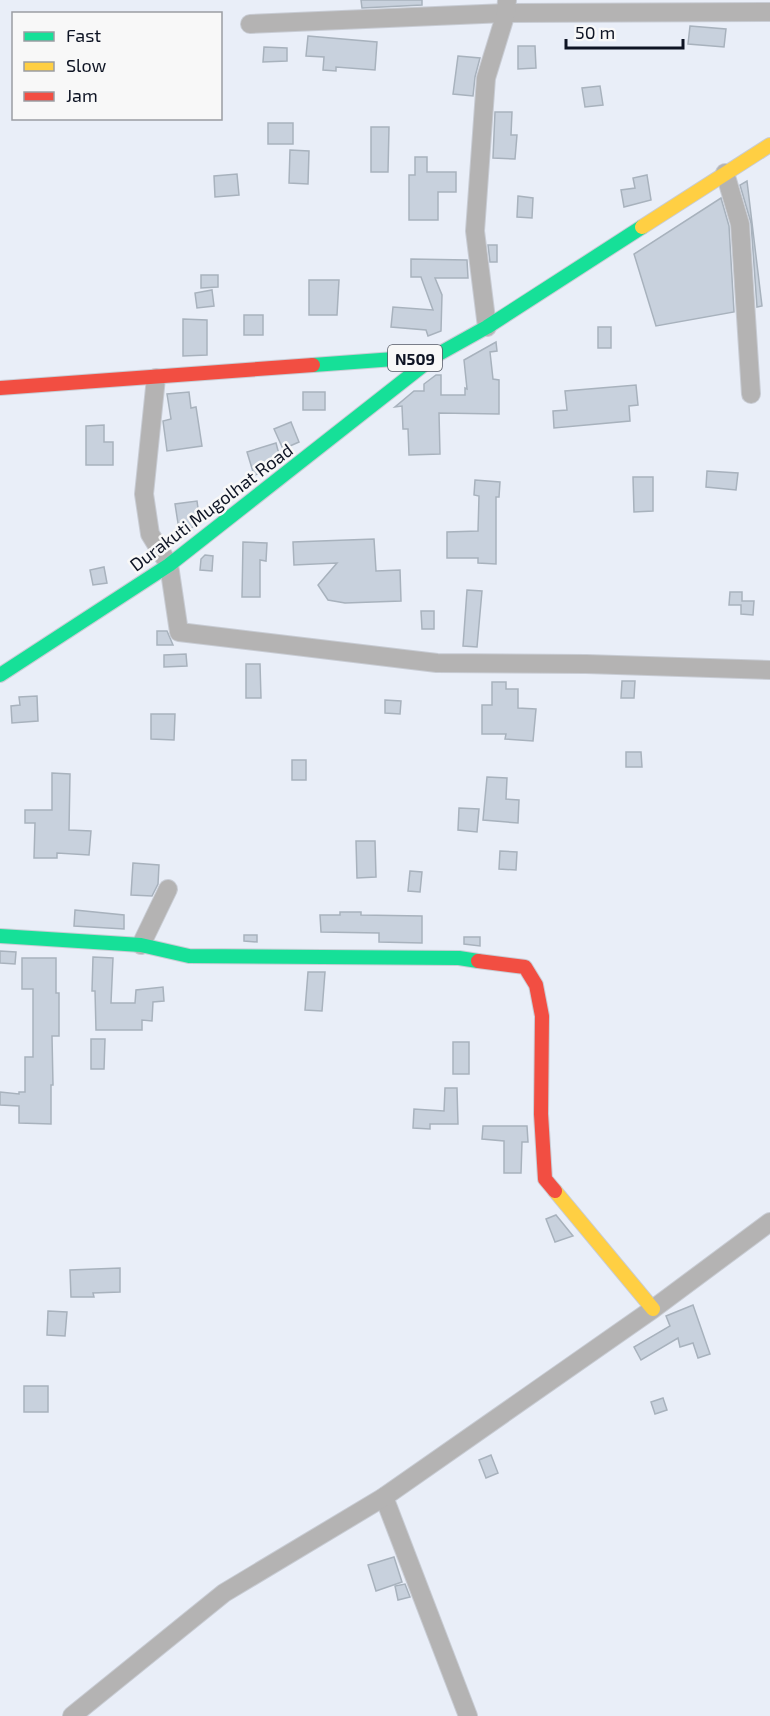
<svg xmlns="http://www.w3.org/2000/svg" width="770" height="1716" font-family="'Exo 2',sans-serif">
<rect width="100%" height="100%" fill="#e9eef8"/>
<g fill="#c8d1dd" stroke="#a8b2bd" stroke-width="1.5">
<path d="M361,0H422V5L362,8Z"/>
<path d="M690,26L726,29L724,47L688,44Z"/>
<path d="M308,36L377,42L375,70L336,67V71L323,70L324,57L306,56Z"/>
<path d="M518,46H535L536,68L518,69Z"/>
<path d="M264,47L287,48V61L263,62Z"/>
<path d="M458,56L480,58L475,77L473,96L453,94Z"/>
<path d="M600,86L603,105L585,107L582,88Z"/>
<path d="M495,112H512L511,135H517L515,159L493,158Z"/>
<rect x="268" y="123" width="25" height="21"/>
<path d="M371,127H389L388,172H371Z"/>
<path d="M290,150L309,151L308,184L289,183Z"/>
<path d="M415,157H427V172H456V192H438V220H409V175H415Z"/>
<path d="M237,174L239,195L215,197L214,176Z"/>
<path d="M647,175L651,200L624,207L621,190L635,188L633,178Z"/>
<path d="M747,181L762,306L757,307L751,223L740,185Z"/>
<path d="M518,196L533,198L532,218L517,217Z"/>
<path d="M721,198L729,226L734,312L656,326L634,254Z"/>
<path d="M488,245H497V262H490Z"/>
<path d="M411,259L467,260L468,278H435L442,295L441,331L428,336L426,330L391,327L393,307L433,310L421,277H411Z"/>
<path d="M201,275H218V287L201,288Z"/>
<path d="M309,280H339L337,315H309Z"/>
<path d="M212,290L214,306L197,308L195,293Z"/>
<rect x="244" y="315" width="19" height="20"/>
<path d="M183,319L207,320V355L183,356Z"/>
<rect x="598" y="327" width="13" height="21"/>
<path d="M496,342L497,351L490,352L493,379L499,380V414L439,413L440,454L409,455L408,429H403L402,406L395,407L414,391H424V384L436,375H441V395H465V388L467,389L464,360Z"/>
<path d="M636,385L638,405L629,406L630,421L554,428L553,411L567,410L565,391Z"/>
<path d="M189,392L191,408L196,407L202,446L167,451L163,421L171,419L167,394Z"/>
<rect x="303" y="392" width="22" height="18"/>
<path d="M291,422L299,442L283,449L274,429Z"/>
<path d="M104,425V442H113V465H86V426Z"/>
<path d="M276,443L280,458L262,473L254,475L247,452Z"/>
<path d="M707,471L738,473L736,490L706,487Z"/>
<path d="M633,477H653V511L634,512Z"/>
<path d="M475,480L500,482L499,497H496V564L478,563V558H447V532L478,531L479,496L474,495Z"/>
<path d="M197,501L200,522L180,536L175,504Z"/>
<path d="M374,539L376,571L400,570L401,601L345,603L328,600L318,585L337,563L294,565L293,542Z"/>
<path d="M243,542L267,543L266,561L260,560V597H242Z"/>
<path d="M205,555L213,556L212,571L200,570L201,559Z"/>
<path d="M104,567L107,583L93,585L90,570Z"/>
<path d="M467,590L482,591L477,647L463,646Z"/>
<path d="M730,592H742V601H754L753,615L741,614V605H729Z"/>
<path d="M421,611H434V629H422Z"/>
<path d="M157,631H167L173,645H157Z"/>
<path d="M186,654L187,666L164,667V655Z"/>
<path d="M246,664H260L261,698H246Z"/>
<path d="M622,681H635L634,698H621Z"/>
<path d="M492,682H506V689H518V708L536,709L533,741L505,739L506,734H482V705H492Z"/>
<path d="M37,696L38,721L12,723L11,706L20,705L19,697Z"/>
<path d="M385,700L401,701L400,714L385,713Z"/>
<path d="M151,714H175L174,740L151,739Z"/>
<path d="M626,752H641L642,767H626Z"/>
<rect x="292" y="760" width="14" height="20"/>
<path d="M52,773L70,774L69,830L91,831L89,855L57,853V858H34L35,823H25V810H52Z"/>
<path d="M487,777L507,778L506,799L519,800L518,823L483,820Z"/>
<path d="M459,808L479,809L477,832L458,830Z"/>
<path d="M356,841H375L376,877L357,878Z"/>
<path d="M500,851L517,852L516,870L499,869Z"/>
<path d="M133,863L159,865L158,884L152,896L131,895Z"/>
<path d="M410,871L422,872L420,892L408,891Z"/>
<path d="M75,910L124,915V929L74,926Z"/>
<path d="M340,912H361V915L422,916V943L379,942V933L321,932L320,915H340Z"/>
<path d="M244,935H257V942L244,941Z"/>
<path d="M464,937H480V946L464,944Z"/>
<path d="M0,951L16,952L15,964L0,963Z"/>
<path d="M93,957L113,958L111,1003H135L136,990L163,987L164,1001L153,1002L152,1021L142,1020V1030H96L95,991H92Z"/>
<path d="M22,958H56V993H59V1036H52L53,1085H51V1124L19,1123V1106L0,1105V1092L19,1094V1092H25V1057H33V989H22Z"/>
<path d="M308,972H325L322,1011L305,1010Z"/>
<path d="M91,1039H105L104,1069H91Z"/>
<rect x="453" y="1042" width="16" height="32"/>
<path d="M445,1088H457L458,1124H430V1129L413,1128L414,1109L444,1111Z"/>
<path d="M483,1126H527L528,1142H522L521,1173H504V1141L482,1139Z"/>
<path d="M556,1215L573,1236L555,1242L546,1219Z"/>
<path d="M120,1268V1292L93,1293L94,1297H71L70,1270Z"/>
<path d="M693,1305L710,1354L698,1358L693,1343L680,1347L678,1338L641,1360L634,1347L670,1326L666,1316Z"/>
<path d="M48,1311L67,1312L65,1336L47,1335Z"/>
<rect x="24" y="1386" width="24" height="26"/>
<path d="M663,1398L667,1410L655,1414L651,1402Z"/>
<path d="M491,1455L498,1473L486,1478L479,1460Z"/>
<path d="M394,1557L402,1582L376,1591L368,1565Z"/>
<path d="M405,1584L410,1597L398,1600L395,1586Z"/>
</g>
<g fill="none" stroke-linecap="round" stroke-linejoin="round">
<defs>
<g id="street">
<path d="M250,24L506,13L770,12"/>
<path d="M725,173L740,224L751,394"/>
<path d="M487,327L475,231L486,78L506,13L507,0"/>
<path d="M156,378L144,494L150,534L169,565L179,632L437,663L586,664L770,670"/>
<path d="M141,945L168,889"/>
<path d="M384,1497L468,1716"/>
<path d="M72,1716L224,1593L384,1497L653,1309L770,1222"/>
</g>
<g id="fast">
<path d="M313,365L435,356L487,327L642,227"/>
<path d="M0,675L169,565L435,356"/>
<path d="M0,936L141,945L189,956L459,958L478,961"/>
</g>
<g id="slow">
<path d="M642,227L770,145"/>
<path d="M555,1191L653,1309"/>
</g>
<g id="jam">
<path d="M0,388L313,365"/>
<path d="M478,961L525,967L536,985L542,1016L541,1114L545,1179L555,1191"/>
</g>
</defs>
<use href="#street" stroke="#c8ccd4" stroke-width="20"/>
<use href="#fast" stroke="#c8ccd4" stroke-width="16"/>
<use href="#slow" stroke="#c8ccd4" stroke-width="16"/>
<use href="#jam" stroke="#c8ccd4" stroke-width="16"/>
<use href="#street" stroke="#b4b3b3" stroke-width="18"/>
<use href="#fast" stroke="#16e098" stroke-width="14"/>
<use href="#slow" stroke="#ffcf43" stroke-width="14"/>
<use href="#jam" stroke="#f24e42" stroke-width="14"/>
</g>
<g text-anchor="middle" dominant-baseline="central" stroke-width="5" stroke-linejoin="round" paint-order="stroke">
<rect fill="#f8f8f8" stroke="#545864" stroke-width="1.5" x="388" y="345" width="54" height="26" rx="4.5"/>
<g font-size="16" font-weight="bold" fill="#0e1424">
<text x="415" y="358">N509</text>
</g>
<g font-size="18" fill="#0e1424" stroke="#f8f8f8">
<text transform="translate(211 507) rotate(-37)">Durakuti Mugolhat Road</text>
</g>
</g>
<rect x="12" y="12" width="210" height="108" fill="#f8f8f8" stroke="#9a9da3" stroke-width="1.5"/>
<rect x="24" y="32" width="30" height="9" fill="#16e098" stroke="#9a9da3" stroke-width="1.5"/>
<text x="66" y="42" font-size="18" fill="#0e1424">Fast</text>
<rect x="24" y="62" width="30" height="9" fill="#ffcf43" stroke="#9a9da3" stroke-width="1.5"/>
<text x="66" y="72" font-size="18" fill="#0e1424">Slow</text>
<rect x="24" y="92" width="30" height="9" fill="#f24e42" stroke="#9a9da3" stroke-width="1.5"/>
<text x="66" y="102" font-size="18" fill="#0e1424">Jam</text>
<path d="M566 39v9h117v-9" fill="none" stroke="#0e1424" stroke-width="3"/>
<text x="575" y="39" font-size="18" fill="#0e1424" stroke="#f8f8f8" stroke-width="4.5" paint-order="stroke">50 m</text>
</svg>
